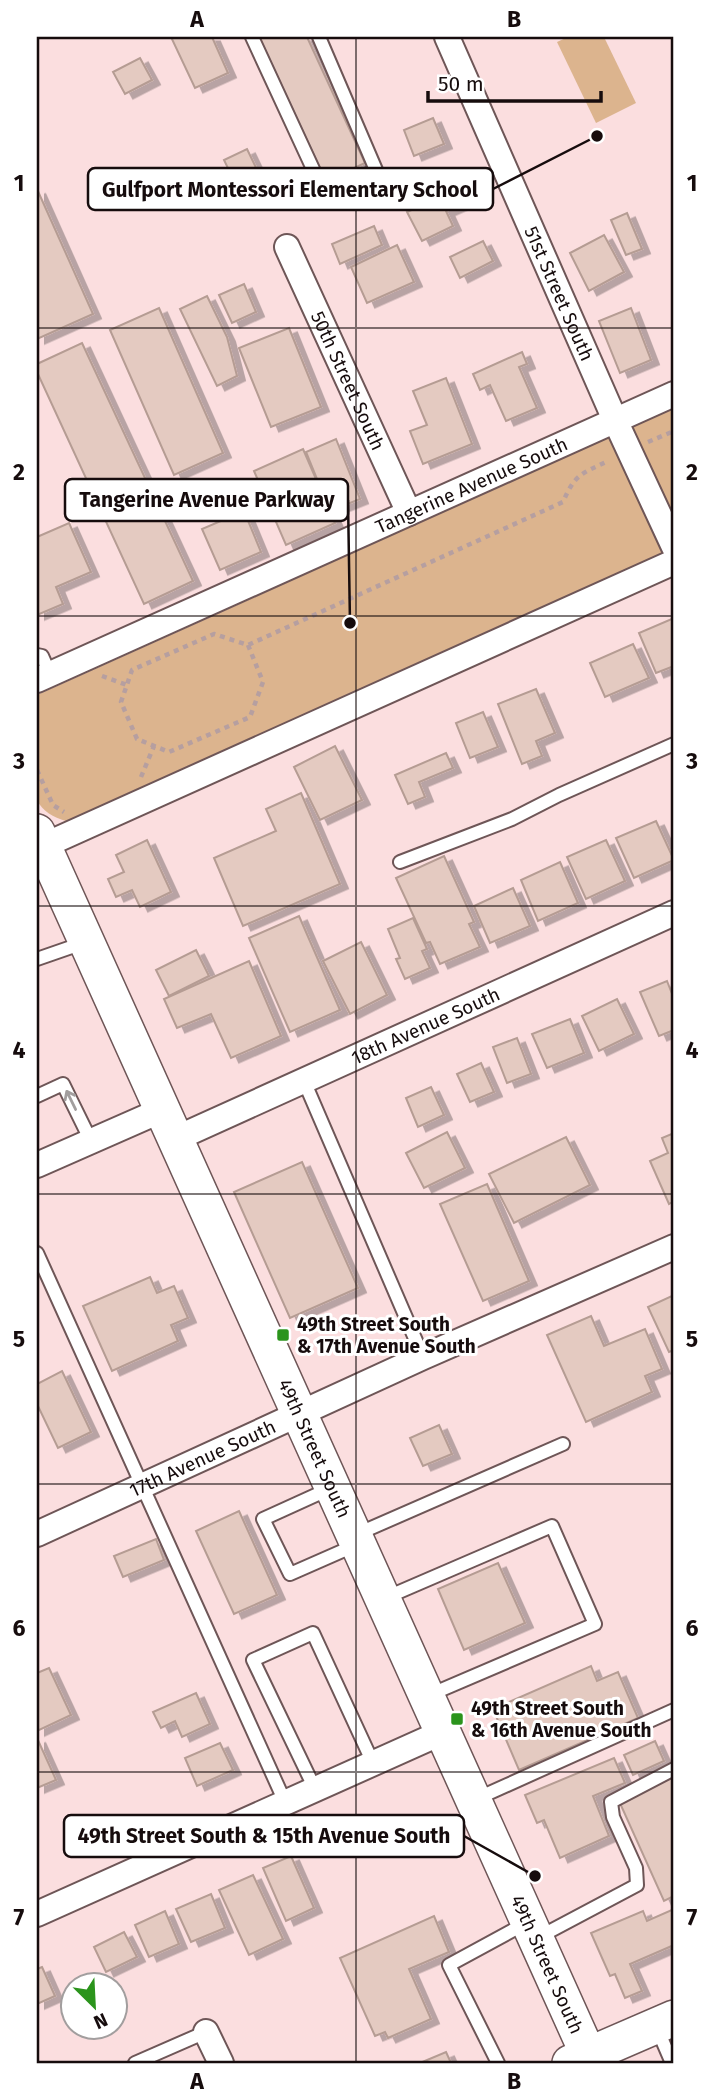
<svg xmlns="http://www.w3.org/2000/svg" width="711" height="2100" font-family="'Fira Sans',sans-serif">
<defs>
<filter id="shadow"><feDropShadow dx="8" dy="4.5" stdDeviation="0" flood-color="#0004"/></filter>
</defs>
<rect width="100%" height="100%" fill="#fbdedf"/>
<g fill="#dcb48e">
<path d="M568,37H604L636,103L596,123L557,42Z"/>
<path d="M674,408V519L631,427Z"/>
<path d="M610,437L664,552L66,821C53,817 43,812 37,800V695Z"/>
</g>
<g fill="#e4cac1" stroke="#b59c93" stroke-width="2" filter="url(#shadow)">
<path d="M171,37H212L228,73L195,88Z"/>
<path d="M259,37H307L365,163L326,181Z"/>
<path d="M140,58L152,80L125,94L113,72Z"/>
<path d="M433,118L444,144L414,156L404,130Z"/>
<path d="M247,149L259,174L236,185L224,160Z"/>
<path d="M447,174L462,204L446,211L453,226L422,241L407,212L423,205L416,190Z"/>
<path d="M37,189L93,314L37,339Z"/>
<path d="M627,213L642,249L626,255L611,220Z"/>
<path d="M374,226L382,245L340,264L332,244Z"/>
<path d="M604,235L624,272L589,291L570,253Z"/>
<path d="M483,241L493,261L460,278L450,257Z"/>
<path d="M397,245L414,282L367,303L351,267Z"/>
<path d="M244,284L256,312L232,323L219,295Z"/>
<path d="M207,296L227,337L237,376L217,386L180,309Z"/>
<path d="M159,308L223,453L174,475L110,330Z"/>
<path d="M631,308L651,360L620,373L599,321Z"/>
<path d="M289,328L321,407L271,427L239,348Z"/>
<path d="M82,343L193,581L144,604L37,372V364Z"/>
<path d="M522,352L527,364L519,367L537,408L506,421L490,385L480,390L473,374Z"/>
<path d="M446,378L472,444L423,464L410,431L427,425L413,391Z"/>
<path d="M336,439L360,499L330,511L306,452Z"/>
<path d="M303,449L335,523L286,545L254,471Z"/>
<path d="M244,511L261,552L220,570L202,529Z"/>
<path d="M69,523L91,572L56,587L63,604L37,615V537Z"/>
<path d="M674,618V666L656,673L639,633Z"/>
<path d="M633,644L649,678L605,697L590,663Z"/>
<path d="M536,689L555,733L536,741L542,756L522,764L498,704Z"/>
<path d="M483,712L498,747L470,758L456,723Z"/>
<path d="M335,746L362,800L320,820L294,767Z"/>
<path d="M446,753L453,768L419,782L425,797L408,804L395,775Z"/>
<path d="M301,793L340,884L243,926L214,858L276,831L266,809Z"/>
<path d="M656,821L674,860L634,878L616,838Z"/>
<path d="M147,840L171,892L140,907L132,890L116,897L108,879L124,872L116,855Z"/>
<path d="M606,840L625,881L586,899L567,857Z"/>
<path d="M444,856L474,922L469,924L480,947L440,964L430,942L426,943L396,878Z"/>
<path d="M560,862L578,903L538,921L521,880Z"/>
<path d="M513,888L530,926L490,943L474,906Z"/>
<path d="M299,916L340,1010L290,1032L249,938Z"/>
<path d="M413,918L427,949L422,951L430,968L405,979L396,959L400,958L388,929Z"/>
<path d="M361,942L387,995L350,1014L323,961Z"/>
<path d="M196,950L209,976L169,996L156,970Z"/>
<path d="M249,961L281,1036L231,1058L211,1014L177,1028L164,999Z"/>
<path d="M667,981L674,999V1030L659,1036L640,992Z"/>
<path d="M617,999L634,1034L599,1051L582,1016Z"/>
<path d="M570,1019L584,1053L547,1068L532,1034Z"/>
<path d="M517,1038L531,1074L507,1083L493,1047Z"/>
<path d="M481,1063L494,1092L470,1102L457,1074Z"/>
<path d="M431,1087L444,1115L418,1127L406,1098Z"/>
<path d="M447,1132L465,1168L424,1188L406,1153Z"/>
<path d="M674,1133V1201L669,1204L650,1161L668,1153L662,1138Z"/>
<path d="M566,1137L590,1185L514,1223L489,1174Z"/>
<path d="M302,1162L358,1288L290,1318L234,1192Z"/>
<path d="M487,1184L529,1281L483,1301L440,1204Z"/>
<path d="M150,1277L157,1293L174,1286L188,1318L171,1325L178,1341L112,1371L83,1306Z"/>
<path d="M674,1295V1350L669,1352L648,1307Z"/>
<path d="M591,1316L604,1346L645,1329L662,1369L645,1376L652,1392L586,1422L547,1335Z"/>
<path d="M62,1371L91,1432L58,1448L37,1404V1384Z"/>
<path d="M439,1425L452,1454L423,1466L410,1438Z"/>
<path d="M239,1511L277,1595L234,1614L196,1531Z"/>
<path d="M156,1539L164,1560L123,1577L114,1556Z"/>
<path d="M498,1563L525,1623L464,1650L438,1589Z"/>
<path d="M591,1666L597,1681L618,1672L638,1718L519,1770L493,1709Z"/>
<path d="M49,1668L71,1715L37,1731V1673Z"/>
<path d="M196,1693L210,1724L182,1737L175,1721L161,1728L153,1712Z"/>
<path d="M37,1738L56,1780L37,1788Z"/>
<path d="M655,1741L664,1761L633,1775L624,1755Z"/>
<path d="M220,1743L233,1770L197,1786L185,1758Z"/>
<path d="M614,1758L625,1783L593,1796L609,1836L560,1858L544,1820L537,1823L525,1795Z"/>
<path d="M674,1777V1896L664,1901L619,1801Z"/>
<path d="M291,1856L314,1908L286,1921L263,1868Z"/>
<path d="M253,1875L283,1939L249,1955L219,1890Z"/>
<path d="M211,1894L225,1928L191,1942L176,1909Z"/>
<path d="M674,1909V1945L630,1964L642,1991L625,1998L615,1974L610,1976L591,1933L643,1911L647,1921Z"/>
<path d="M165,1911L179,1944L149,1957L135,1925Z"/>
<path d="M434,1916L449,1952L409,1969L431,2019L388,2038L385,2032L375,2036L340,1958Z"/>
<path d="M124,1932L137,1957L106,1972L94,1947Z"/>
<path d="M42,1967L55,1996L37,2004V1969Z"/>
<path d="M446,2052L451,2063H420Z"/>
</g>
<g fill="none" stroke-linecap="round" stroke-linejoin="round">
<defs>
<g id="lane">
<path d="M252,37L325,195L376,170L319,37"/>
<path d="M37,655L42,656L50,674"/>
<path d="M400,862L512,819L559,795L674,744"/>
<path d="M37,959L86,942"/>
<path d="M304,1081L423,1357"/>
<path d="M37,1096L63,1084L91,1141"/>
<path d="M37,1253L285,1802"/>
<path d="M329,1489L263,1519L290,1574L356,1545"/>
<path d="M355,1535L563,1444"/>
<path d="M385,1598L552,1526L595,1624L427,1696"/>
<path d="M315,1789L253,1660L313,1633L373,1763"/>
<path d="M476,1799L674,1710"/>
<path d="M539,1937L637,1885L636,1868L613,1817L611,1802L674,1769"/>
<path d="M656,2026L672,2063"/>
<path d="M135,2063L206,2032"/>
<path d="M498,2063L449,1965L528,1922"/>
</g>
<g id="street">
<path id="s1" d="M447,37L615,420L674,547"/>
<path id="s2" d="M287,247L409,513"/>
<path id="s3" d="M37,680L674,394"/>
<path d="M43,846L674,562"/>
<path id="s4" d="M175,1139L674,913"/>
<path d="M37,1165L162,1110"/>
<path id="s5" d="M37,1534L423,1357L674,1247"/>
<path d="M37,1914L443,1732"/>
<path d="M206,2032L221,2063"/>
</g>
<g id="secondary">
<path id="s6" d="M37,832L592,2063"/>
<path d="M570,2063L674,2018"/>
</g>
</defs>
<use href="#lane" stroke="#6e5657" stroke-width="16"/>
<use href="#street" stroke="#6e5657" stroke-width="28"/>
<use href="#secondary" stroke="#6e5657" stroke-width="38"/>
<g stroke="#b69fa0" stroke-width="4.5" stroke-dasharray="5 5" stroke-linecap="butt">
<path d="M648,442L674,431"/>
<path d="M248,645L263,682L250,717L169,752L137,739L121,702L132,670L214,634L248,645L563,502C575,474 581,474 608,461"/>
<path d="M102,676L127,685"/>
<path d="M37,770L53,805L64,812"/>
<path d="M141,777L154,746"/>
</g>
<use href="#lane" stroke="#fff" stroke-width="12"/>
<use href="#street" stroke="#fff" stroke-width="24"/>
<use href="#secondary" stroke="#fff" stroke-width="35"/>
</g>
<defs><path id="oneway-shaft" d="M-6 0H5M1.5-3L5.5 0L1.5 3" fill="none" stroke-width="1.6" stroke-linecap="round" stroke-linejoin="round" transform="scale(1.75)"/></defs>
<use stroke="#a29e9e" href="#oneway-shaft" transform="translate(71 1100) rotate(-116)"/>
<path fill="none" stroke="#160c0d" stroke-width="2" stroke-opacity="0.55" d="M356,37V2063M37,328H674M37,616H674M37,906H674M37,1194H674M37,1484H674M37,1772H674"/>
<g fill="#2b941c" stroke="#fff" stroke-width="2.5">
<rect x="276" y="1328" width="14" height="14" rx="3.5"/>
<rect x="450" y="1712" width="14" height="14" rx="3.5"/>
</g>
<g text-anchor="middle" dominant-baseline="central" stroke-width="6" stroke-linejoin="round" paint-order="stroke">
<g font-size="19" fill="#160c0d" stroke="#fff">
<text stroke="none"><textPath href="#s1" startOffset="280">51st Street South</textPath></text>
<text stroke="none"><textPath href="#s2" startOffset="147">50th Street South</textPath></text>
<text stroke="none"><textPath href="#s3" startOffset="476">Tangerine Avenue South</textPath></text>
<text stroke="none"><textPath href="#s4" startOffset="275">18th Avenue South</textPath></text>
<text stroke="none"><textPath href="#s6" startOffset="676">49th Street South</textPath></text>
<text stroke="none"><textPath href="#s5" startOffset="182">17th Avenue South</textPath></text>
<text stroke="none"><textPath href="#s6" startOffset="1242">49th Street South</textPath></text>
</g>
<g font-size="19" font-weight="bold" fill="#160c0d" stroke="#fff" text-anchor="start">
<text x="297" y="1324">49th Street South<tspan x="297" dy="22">&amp; 17th Avenue South</tspan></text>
<text x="471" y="1708">49th Street South<tspan x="471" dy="22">&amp; 16th Avenue South</tspan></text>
</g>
</g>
<path fill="none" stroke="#160c0d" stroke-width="2.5" d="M597 136L493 189M350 623L348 500M535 1876L464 1836"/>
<g fill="#160c0d" stroke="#fff" stroke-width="2.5">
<circle cx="597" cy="136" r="7"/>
<circle cx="350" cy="623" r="7"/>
<circle cx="535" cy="1876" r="7"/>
</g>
<g fill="#fff" stroke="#160c0d" stroke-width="2.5">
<rect x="88" y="168" width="405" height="42" rx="7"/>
<rect x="65" y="479" width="283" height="42" rx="7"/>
<rect x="64" y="1815" width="400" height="42" rx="7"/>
</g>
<g font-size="21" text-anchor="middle" font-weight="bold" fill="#160c0d">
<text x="290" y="197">Gulfport Montessori Elementary School</text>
<text x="207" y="507">Tangerine Avenue Parkway</text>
<text x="264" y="1843">49th Street South &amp; 15th Avenue South</text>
</g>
<rect width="711" height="2100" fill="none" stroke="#ffffff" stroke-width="77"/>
<g transform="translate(94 2006) rotate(156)"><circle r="33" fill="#ffffff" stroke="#a29e9e" stroke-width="2"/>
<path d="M0-5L12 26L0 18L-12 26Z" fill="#2b941c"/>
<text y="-10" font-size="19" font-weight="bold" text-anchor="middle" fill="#160c0d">N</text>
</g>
<path d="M428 91v10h173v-10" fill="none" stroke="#160c0d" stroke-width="3.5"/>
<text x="438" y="91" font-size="21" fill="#160c0d" stroke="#ffffff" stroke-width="5" paint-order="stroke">50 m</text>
<rect x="38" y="38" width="634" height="2024" fill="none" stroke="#160c0d" stroke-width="2.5"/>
<g font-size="23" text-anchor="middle" font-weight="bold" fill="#160c0d">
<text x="197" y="27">A</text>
<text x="514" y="27">B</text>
<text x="19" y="191">1</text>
<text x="692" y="191">1</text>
<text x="19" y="480">2</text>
<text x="692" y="480">2</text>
<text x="19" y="769">3</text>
<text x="692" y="769">3</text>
<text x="19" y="1058">4</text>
<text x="692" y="1058">4</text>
<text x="19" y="1347">5</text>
<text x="692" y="1347">5</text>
<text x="19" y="1636">6</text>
<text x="692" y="1636">6</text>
<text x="19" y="1925">7</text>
<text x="692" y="1925">7</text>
<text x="197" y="2089">A</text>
<text x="514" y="2089">B</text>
</g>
</svg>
